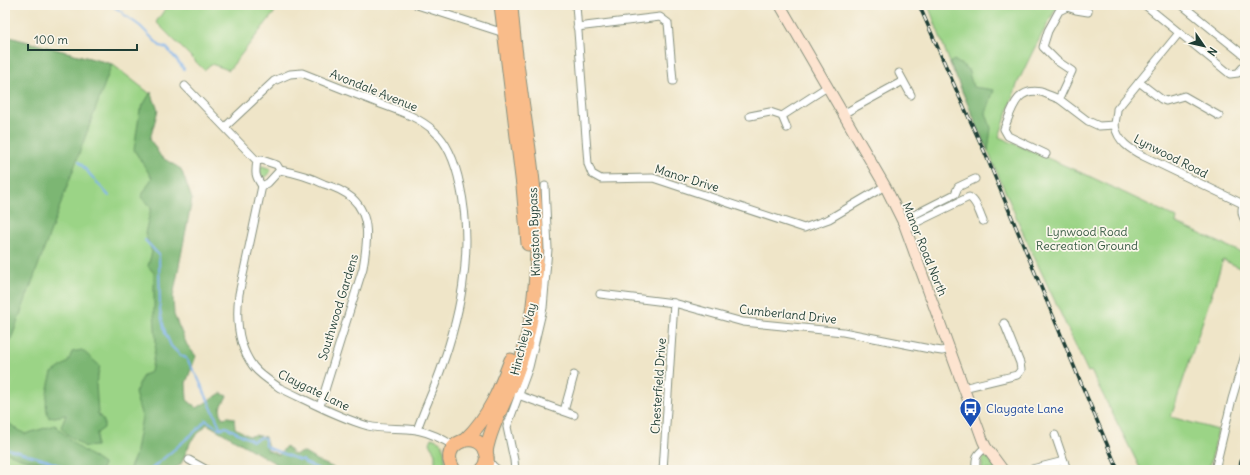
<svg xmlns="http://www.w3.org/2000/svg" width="1250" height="475" font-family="Delius,sans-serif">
<rect width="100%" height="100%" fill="#fbf7ec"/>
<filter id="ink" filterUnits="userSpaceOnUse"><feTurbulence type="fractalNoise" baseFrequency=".025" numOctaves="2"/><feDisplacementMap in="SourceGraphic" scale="8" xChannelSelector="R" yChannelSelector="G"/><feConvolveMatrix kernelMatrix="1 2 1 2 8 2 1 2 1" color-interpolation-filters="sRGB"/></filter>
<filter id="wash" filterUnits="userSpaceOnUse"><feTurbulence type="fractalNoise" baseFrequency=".012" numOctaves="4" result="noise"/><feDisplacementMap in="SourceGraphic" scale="16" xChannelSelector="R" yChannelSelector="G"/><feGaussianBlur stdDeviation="0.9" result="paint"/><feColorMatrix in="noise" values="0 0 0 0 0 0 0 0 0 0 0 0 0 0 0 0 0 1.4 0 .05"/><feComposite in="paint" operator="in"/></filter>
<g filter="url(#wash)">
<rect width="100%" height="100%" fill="#efe5c8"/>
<g fill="#9bd486" stroke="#5d885d">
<path d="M168,5H276L274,13L229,70L211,64L204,70L156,22Z"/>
<path d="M928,5H1058L1034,49L1018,82L999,137L1091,177L1177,218L1176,223L1245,254V270L1223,260L1171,417L1218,430L1209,470H1141L1091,371L1088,372L1024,235L950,63Z"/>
<path d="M5,36L112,64L153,96L137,136L187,190L158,312L180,349L132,470H5Z"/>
<path d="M262,166L271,169C270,173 268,177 263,178L260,173V167Z"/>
<path d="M432,438L441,442C445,451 446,459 444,469L438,466L435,468V454L430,443Z"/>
<path d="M985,456L988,457L996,470H982V460Z"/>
</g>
<g fill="#7cb673" stroke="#4e7a54">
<path d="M5,36L112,64L5,356Z"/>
<path d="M954,60L968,69L973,87L994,90L986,113L991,128L988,151L950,63Z"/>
<path d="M151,92L158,110L150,139L161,157L181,169L192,199L173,297L174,315L187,345L196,356L186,383L187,400L197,408L221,393L227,396L220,409L222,418L228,417L234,418L235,428L249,436L255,435L265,437L267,444V450L279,455L286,446L294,455L303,452L318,461L332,467L336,470H287L207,424L191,441L181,464L173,470L167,466L163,470H129L135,456L142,417L135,393L143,375L151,372L156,343L154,312V273L148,266L152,252L145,233L151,208L141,197L152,178L134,150L140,110Z"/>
<path d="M82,350L100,366L96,383L98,414L104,421V428L97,433L96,446L85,447L68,435L61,427L66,415L49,418C43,404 48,387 52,373L68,362L72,352Z"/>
<path d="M5,421L25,434L55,425L77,446L103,464L102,470H59L42,463L23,459L5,452Z"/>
</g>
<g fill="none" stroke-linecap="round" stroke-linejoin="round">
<g stroke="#7fb3ec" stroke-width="2">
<path d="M111,5L122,12L123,14L140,26L160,46L167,48L184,69"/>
<path d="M79,162L109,196"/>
<path d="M145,240L159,255L160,311L165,332L171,346L180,355L186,358L198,378L221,429L226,427L253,441L262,437L265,439V445L269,448L299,460H303L305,463L321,470"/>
<path d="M5,448L46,460L70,470"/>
<path d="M42,470L43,467"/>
<path d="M150,470L198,429L206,420L218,428L221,427"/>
</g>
</g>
</g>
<g filter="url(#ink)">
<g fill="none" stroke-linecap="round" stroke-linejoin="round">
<defs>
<g id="street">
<path d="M417,5L504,33"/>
<path d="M576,5L588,164L592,174L601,179L653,178L804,228L829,219L885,186"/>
<path d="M1145,5L1230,74L1238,73L1245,65"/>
<path d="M1182,5L1245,56"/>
<path d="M1088,12L1076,10L1067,7L1059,11L1048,31L1043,47L1057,61L1072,71L1059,99L1088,121L1099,126L1115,125"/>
<path d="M577,27L660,17L668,23L673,81"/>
<path d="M1179,33L1117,109C1117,114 1115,121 1115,126C1118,142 1130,149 1143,156L1243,204"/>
<path d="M899,73L911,95"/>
<path d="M1139,82L1161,99L1166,101L1184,96L1219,116"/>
<path d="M185,86L257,161"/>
<path d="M843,114L903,81"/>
<path d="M750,116L770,112L782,116L787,128"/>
<path d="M782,116L827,87"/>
<path d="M225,127L274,81L290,74L302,73C327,83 353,93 378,103C397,110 419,117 434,131C449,144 456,166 460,185C475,253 460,321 435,385C429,400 422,415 417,430"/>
<path d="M1046,154L1008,136L1004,129C1012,110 1016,87 1041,92C1047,94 1053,97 1059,99"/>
<path d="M262,160L277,165L280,170L268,183L262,186C255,176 255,173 257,161Z"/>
<path d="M280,170C296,173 310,177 324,184C334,187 344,191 352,198C372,216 367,244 363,268L320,406"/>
<path d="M262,186L239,294C236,318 238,346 253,366C260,375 271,382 280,388C308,401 339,418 368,426C384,430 401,427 417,430C431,433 443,439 454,446"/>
<path d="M1245,202C1241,207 1241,214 1245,220"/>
<path d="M902,221L955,194L958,187L975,179"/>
<path d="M905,228L969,197C977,201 979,213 983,221"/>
<path d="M600,294L674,303L743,322L843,332L935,350L942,351L950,349"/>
<path d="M963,388L1017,375L1021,370L1020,363L1004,323"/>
<path d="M518,395L574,415"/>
<path d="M564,411L574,375"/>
<path d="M1055,435L1067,470"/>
<path d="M487,458L493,466L498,470"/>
<path d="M189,460L207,470"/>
<path d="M515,470L514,460L507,427L529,367L543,308L548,249L545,186"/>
<path d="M663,470L674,303"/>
<path d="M976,470C975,457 976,455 986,447"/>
<path d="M1028,470L1064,461"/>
<path d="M1215,470L1232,399L1245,355"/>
</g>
<path id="secondary" d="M780,5L885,186L904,224L983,441L986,447L1003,470"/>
<g id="highway">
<path d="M501,5L523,186L528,244"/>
<path d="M466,439C489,417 500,389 511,360"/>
<path d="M486,452C490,429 502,408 511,387C523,359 531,327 534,296C546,199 517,102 511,5"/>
<path d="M454,470C435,442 483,426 487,456C488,461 486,466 482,470"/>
</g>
</defs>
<use href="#street" stroke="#87917e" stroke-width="9"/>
<use href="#secondary" stroke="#87917e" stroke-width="12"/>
<use href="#highway" stroke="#87917e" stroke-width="15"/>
<use href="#street" stroke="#fff" stroke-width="7"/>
<use href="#secondary" stroke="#fde4d0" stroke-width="10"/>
<use href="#highway" stroke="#f9bc8a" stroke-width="13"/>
<defs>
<g id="rail">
<path d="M919,5L959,96L985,153L1081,383L1118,470"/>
<path d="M1239,470L1245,447"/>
</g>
</defs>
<use href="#rail" stroke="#1f3d34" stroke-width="3.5"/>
<use href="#rail" stroke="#fbf7ec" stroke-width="2" stroke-dasharray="6" stroke-linecap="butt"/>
</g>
</g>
<defs>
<symbol id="bus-pin" viewBox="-11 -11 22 30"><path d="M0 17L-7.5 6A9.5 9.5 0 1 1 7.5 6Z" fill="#1a4fb4" stroke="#fbf7ec"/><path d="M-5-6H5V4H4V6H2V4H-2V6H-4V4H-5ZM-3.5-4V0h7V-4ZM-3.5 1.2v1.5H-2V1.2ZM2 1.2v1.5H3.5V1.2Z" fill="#fff"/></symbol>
</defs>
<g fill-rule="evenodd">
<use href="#bus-pin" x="958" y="396" width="25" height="34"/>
</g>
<g text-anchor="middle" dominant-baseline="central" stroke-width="3.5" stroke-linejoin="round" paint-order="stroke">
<g font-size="12" fill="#1f3d34" stroke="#fbf7ec">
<text transform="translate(374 90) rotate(22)">Avondale Avenue</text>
<text transform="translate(1171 156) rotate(27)">Lynwood Road</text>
<text transform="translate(687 178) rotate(17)">Manor Drive</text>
<text transform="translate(534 232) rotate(-92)">Kingston Bypass</text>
<text transform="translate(925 249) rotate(68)">Manor Road North</text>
<text transform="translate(338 307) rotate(-73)">Southwood Gardens</text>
<text transform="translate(788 314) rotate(6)">Cumberland Drive</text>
<text transform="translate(523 339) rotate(-76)">Hinchley Way</text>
<text transform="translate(658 386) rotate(-86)">Chesterfield Drive</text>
<text transform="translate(314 390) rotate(26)">Claygate Lane</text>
</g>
<g font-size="12" fill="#385b44" stroke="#fbf7ec">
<text x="1087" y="231">Lynwood Road<tspan x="1087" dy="14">Recreation Ground</tspan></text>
</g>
<g font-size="12" fill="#164399" stroke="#fbf7ec" text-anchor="start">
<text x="986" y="408">Claygate Lane</text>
</g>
</g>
<rect width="1250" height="475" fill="none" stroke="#fbf7ec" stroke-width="20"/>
<g transform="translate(1204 46) rotate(124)" stroke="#fbf7ec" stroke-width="3" paint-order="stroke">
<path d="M0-3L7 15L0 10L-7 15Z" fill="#1f3d34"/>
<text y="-6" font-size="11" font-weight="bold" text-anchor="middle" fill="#1f3d34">N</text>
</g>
<path d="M28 44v6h109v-6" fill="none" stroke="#1f3d34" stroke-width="2"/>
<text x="34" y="44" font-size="12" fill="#1f3d34" stroke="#fbf7ec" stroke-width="3" paint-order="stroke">100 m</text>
</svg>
